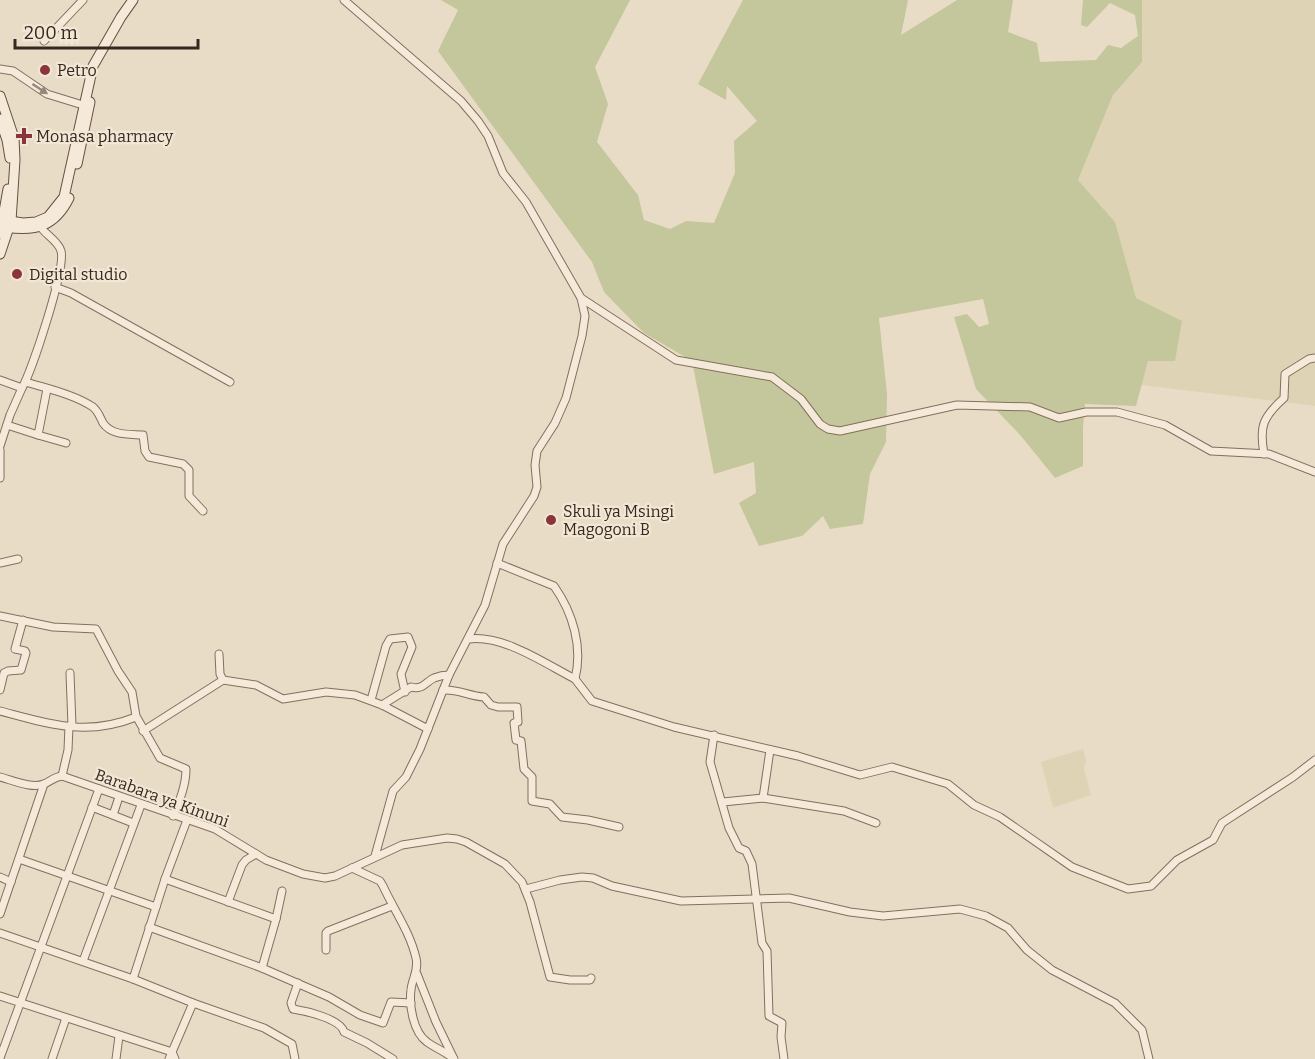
<svg xmlns="http://www.w3.org/2000/svg" width="1315" height="1059" font-family="Bitter,serif">
<rect width="100%" height="100%" fill="#e9dcc6"/>
<g fill="#ded4b5">
<path d="M1142,0H1315V406L1141,385L1148,361L1182,321L1135,298L1115,222L1078,180L1113,95L1142,62Z"/>
<path d="M1083,749L1086,760L1084,769L1091,795L1053,808L1041,762Z"/>
</g>
<path fill="#c4c69b" d="M441,0H630L595,67L608,104L597,142L638,195L644,220L670,229L686,221L714,223L735,173L734,141L757,121L727,86L726,100L698,84L743,0H908L901,35L957,0H1013L1008,32L1037,43L1040,62L1096,60L1108,45L1121,48L1138,36L1135,15L1110,3L1087,27L1081,25L1083,0H1142V62L1113,95L1078,180L1115,222L1136,298L1182,321L1175,361H1148L1136,406L1085,404L1083,428V466L1055,478L1021,436L976,389L954,317L967,314L979,327L989,324L983,299L879,318L887,394L886,442L870,474L863,524L830,529L823,516L802,536L759,546L739,503L756,493L754,462L714,474L692,361L644,333L604,292L592,262L438,51L458,10Z"/>
<g fill="none" stroke-linecap="round" stroke-linejoin="round">
<defs>
<g id="street">
<path d="M344,0L461,101L478,121L488,136L503,173L526,202L581,298L676,360L772,377L801,399L820,424L828,429L840,431L957,405L1030,407L1059,418L1086,412H1117L1165,425L1211,451L1269,454L1315,472"/>
<path d="M44,41L83,0"/>
<path d="M0,69L13,71L47,94L86,106"/>
<path d="M55,287L71,293L230,382"/>
<path d="M0,380L22,388C32,371 66,268 61,251C58,240 43,234 38,223"/>
<path d="M26,382C48,389 73,394 93,407C98,411 100,417 103,423C112,436 129,434 143,435L145,451L149,457L183,464L189,470V496L203,511"/>
<path d="M47,389L38,435L66,443"/>
<path d="M7,425L38,435"/>
<path d="M0,446L10,415L22,388"/>
<path d="M0,450V478"/>
<path d="M1264,454C1259,426 1263,417 1284,398L1285,374L1309,359L1315,358"/>
<path d="M0,563L18,559"/>
<path d="M497,563L554,586C573,613 583,647 575,679L592,701L674,727L798,756L860,775L892,767L948,784L974,805L1000,817L1072,867L1128,889L1151,886L1177,860L1213,840L1222,823L1293,777L1315,760"/>
<path d="M0,616L53,627L96,629L118,671L132,692L136,716L160,758L186,769C186,785 180,800 173,816"/>
<path d="M469,639C504,635 544,663 575,679"/>
<path d="M219,654L220,674L223,680"/>
<path d="M70,673L72,726"/>
<path d="M0,690L4,673L8,671L21,670L26,653L25,651L15,649L23,620"/>
<path d="M443,690C459,689 468,696 484,697L491,705L498,707H517L518,722L514,723L516,740L521,741L524,769L532,777V801L550,804L562,817L588,820L619,827"/>
<path d="M371,700L386,646L390,639L408,637L412,647L401,674L405,692"/>
<path d="M382,705L411,687C423,690 424,683 434,678C439,676 444,675 449,675"/>
<path d="M0,711C49,724 86,737 136,717"/>
<path d="M143,731L223,680L256,685L283,699L326,692L355,695L382,705L428,729"/>
<path d="M714,735L710,762L729,828L739,848L746,851L752,864L762,943L767,951L769,1016L782,1023L781,1037L784,1059"/>
<path d="M62,776L68,750L69,726"/>
<path d="M0,777C12,780 32,789 44,784C51,781 54,777 62,776L215,829L266,860L303,874L325,878L335,876L402,845L447,838L457,839L466,842L505,864L522,882L530,902L550,977L570,980H590L591,978"/>
<path d="M763,798L770,750"/>
<path d="M723,802L763,798L844,811L876,823"/>
<path d="M92,807L133,823"/>
<path d="M113,815L119,797"/>
<path d="M375,856L393,791L406,777L420,749L449,675L485,605L503,544L534,496L537,487L535,465L537,451L555,423L566,398L582,336L585,316L581,298"/>
<path d="M19,859L156,907"/>
<path d="M352,868L380,881L383,886C394,910 410,932 416,958C419,971 412,978 411,990C409,1005 413,1032 427,1042C435,1048 446,1052 454,1059"/>
<path d="M0,877L11,882"/>
<path d="M526,889L560,880L582,877L593,878L612,886L681,901L789,898L850,912L883,916L960,909L986,916L1008,928L1027,950L1052,970L1115,1003L1142,1030L1149,1059"/>
<path d="M228,902L242,865L246,860L256,854"/>
<path d="M0,914L44,784"/>
<path d="M276,919L282,891"/>
<path d="M149,927L262,968L276,919L165,879"/>
<path d="M0,933L133,979L193,1003L264,1028L292,1044L295,1059"/>
<path d="M326,950V933L328,931L392,906"/>
<path d="M83,961L141,805"/>
<path d="M262,968L329,997L360,1015L383,1023L391,1002L411,1003"/>
<path d="M417,974L436,1022L453,1057"/>
<path d="M133,979L165,879L187,820"/>
<path d="M298,983L291,1003L293,1009C306,1011 341,1019 344,1032L367,1043L393,1059"/>
<path d="M0,996L172,1052L175,1059"/>
<path d="M0,1058L99,789"/>
<path d="M52,1059L66,1018"/>
<path d="M116,1059L119,1036"/>
<path d="M169,1059L193,1003"/>
</g>
<g id="secondary">
<path d="M0,96L14,138L15,160L11,221L0,254"/>
<path d="M0,119L7,140L10,158"/>
<path d="M77,164L90,102"/>
<path d="M3,220L23,223L36,222L48,217L64,197L93,66L121,17L133,0"/>
<path d="M6,227C36,232 55,226 69,198"/>
<path d="M0,234L8,189"/>
</g>
</defs>
<use href="#street" stroke="#836f5e" stroke-width="9"/>
<use href="#secondary" stroke="#655041" stroke-width="11"/>
<use href="#street" stroke="#f5ead9" stroke-width="7"/>
<use href="#secondary" stroke="#f5ead9" stroke-width="9"/>
</g>
<defs><path id="oneway-solid" d="M-6-.8H1V-3.2L6.5 0L1 3.2V.8H-6Z" transform="scale(1.5)"/></defs>
<use fill="#95897c" href="#oneway-solid" transform="translate(40 89) rotate(33)"/>
<g fill="#8b343c" stroke="#f2e7d5" stroke-width="2">
<circle cx="45" cy="70" r="6"/>
<path d="M21 127h6v6h6v6h-6v6h-6v-6h-6v-6h6z"/>
<circle cx="17" cy="274" r="6"/>
<circle cx="551" cy="520" r="6"/>
</g>
<g text-anchor="middle" dominant-baseline="central" stroke-width="4.5" stroke-linejoin="round" paint-order="stroke">
<g font-size="16" fill="#352820" stroke="#f2e7d5" text-anchor="start">
<text x="57" y="70">Petro</text>
<text x="36" y="136">Monasa pharmacy</text>
<text x="29" y="274">Digital studio</text>
<text x="563" y="511">Skuli ya Msingi<tspan x="563" dy="18">Magogoni B</tspan></text>
</g>
<g font-size="16" fill="#352820" stroke="#f2e7d5">
<text transform="translate(162 798) rotate(20)">Barabara ya Kinuni</text>
</g>
</g>
<path d="M15 39v9h183v-9" fill="none" stroke="#352820" stroke-width="3"/>
<text x="24" y="39" font-size="18" fill="#352820" stroke="#f2e7d5" stroke-width="4.5" paint-order="stroke">200 m</text>
</svg>
